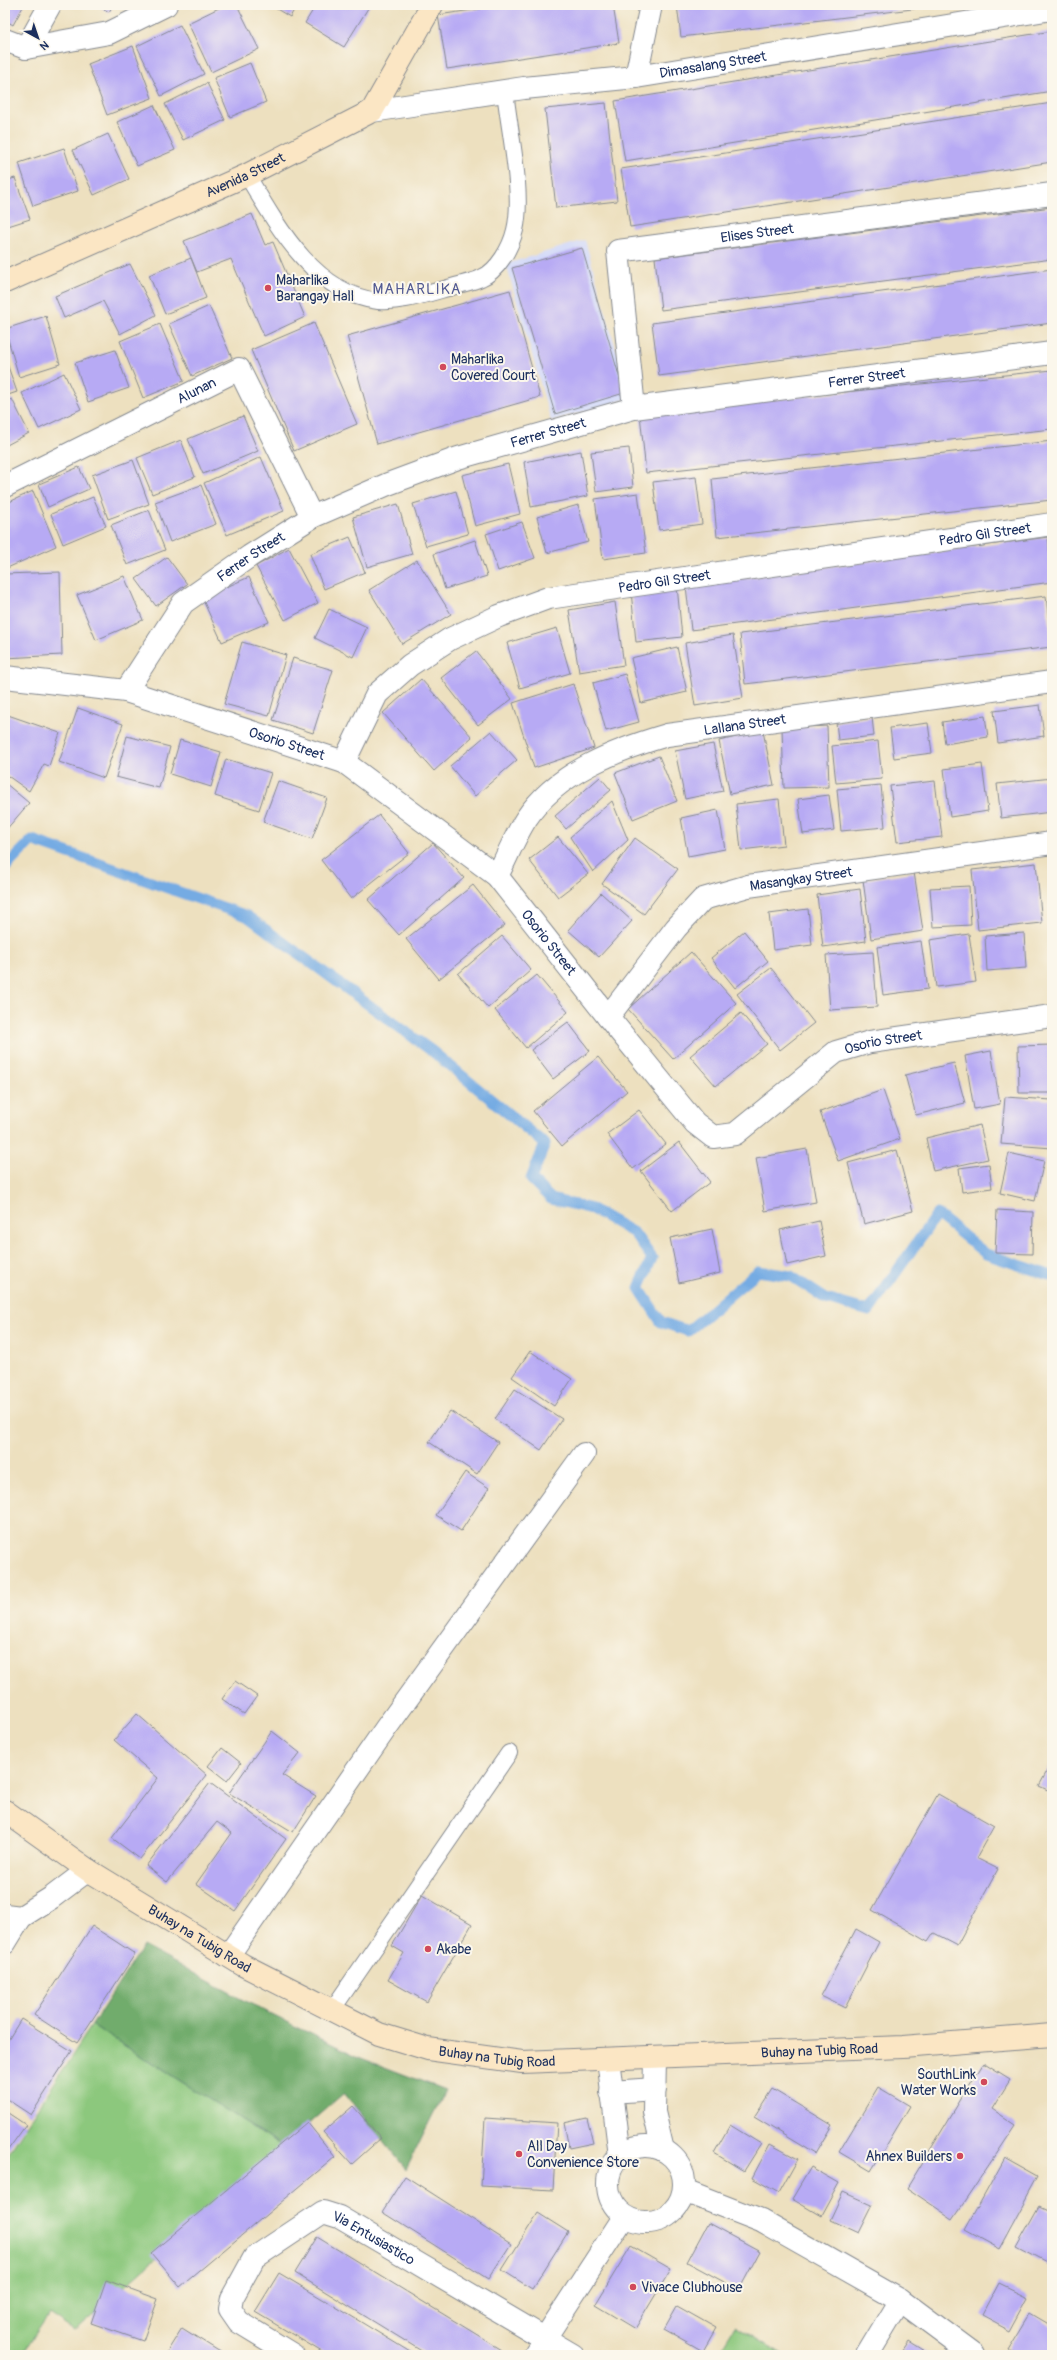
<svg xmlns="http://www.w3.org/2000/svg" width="1057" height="2360" font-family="Pangolin,sans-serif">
<rect width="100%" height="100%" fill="#fbf7ec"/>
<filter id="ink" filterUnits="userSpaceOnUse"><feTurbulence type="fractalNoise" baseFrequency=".025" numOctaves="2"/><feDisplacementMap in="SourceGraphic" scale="8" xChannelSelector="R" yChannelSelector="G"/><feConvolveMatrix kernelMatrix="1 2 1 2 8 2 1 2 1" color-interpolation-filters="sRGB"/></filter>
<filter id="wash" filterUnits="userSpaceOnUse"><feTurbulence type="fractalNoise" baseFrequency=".012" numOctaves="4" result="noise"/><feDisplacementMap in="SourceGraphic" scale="16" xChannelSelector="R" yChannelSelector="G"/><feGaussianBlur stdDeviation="0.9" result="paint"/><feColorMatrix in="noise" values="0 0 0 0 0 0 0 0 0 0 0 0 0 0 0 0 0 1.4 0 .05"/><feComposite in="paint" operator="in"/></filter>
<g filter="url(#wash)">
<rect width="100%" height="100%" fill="#ede0bf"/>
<path fill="#d2d9f9" d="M585,240L630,398L551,421L506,264Z"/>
<g fill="#8cc87d" stroke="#547c6e">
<path d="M92,2025L283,2146L74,2331L49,2314L21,2355H5V2159Z"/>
<path d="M735,2326L783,2355H717Z"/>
</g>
<path fill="#71ac6c" stroke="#466e65" d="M143,1946L272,2015L361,2058L445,2090L406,2169L344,2093L283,2146L92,2025Z"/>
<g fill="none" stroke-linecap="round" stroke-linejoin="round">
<path stroke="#75abe3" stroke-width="11" d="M5,868L32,840L247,916L432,1051L545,1144L531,1179L551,1199L592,1209L634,1233L652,1258L639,1288L661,1322L688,1331L758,1271L791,1276L826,1299L869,1311L937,1214L986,1254L1052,1276"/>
</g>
<g id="blocks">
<g fill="#b7aaf4">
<path d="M5,5H24L13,25L5,20Z"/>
<path d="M97,5H113L109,12Z"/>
<path d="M225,5H237L259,49L211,72L188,23Z"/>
<path d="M270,5H297L290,17Z"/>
<path d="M316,5H370L344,47L305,23Z"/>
<path d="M506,5H613L619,43L447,69L438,15Z"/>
<path d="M677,5H937V6L681,37Z"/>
<path d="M180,25L204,74L161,96L137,46Z"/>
<path d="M1052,31V91L625,161L615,101Z"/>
<path d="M133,46L152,98L107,115L88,64Z"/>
<path d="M250,63L266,102L230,117L214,78Z"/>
<path d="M207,83L225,120L183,140L165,104Z"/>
<path d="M606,103L617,201L556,208L545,109Z"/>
<path d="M1052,103V162L630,227L621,169Z"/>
<path d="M154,105L175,150L137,166L117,122Z"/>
<path d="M108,134L129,179L94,195L73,150Z"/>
<path d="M64,148L78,191L33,206L19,163Z"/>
<path d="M15,178L30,219L5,227V181Z"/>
<path d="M1052,207V259L661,310L655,258Z"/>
<path d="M252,214L265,245L273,242L305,317L264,336L231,259L197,272L184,241Z"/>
<path d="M582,248L624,393L555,414L512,268Z"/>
<path d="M191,258L206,298L165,314L149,275Z"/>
<path d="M130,264L156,315L120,334L103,301L64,318L55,296Z"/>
<path d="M1052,269V323L659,376L652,323Z"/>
<path d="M510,290L540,397L377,444L347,336Z"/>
<path d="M209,306L232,358L192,376L169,324Z"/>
<path d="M46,316L60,364L19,377L5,329Z"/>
<path d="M314,323L357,424L294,451L251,350Z"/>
<path d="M160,324L184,381L143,398L120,341Z"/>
<path d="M115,350L129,388L88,402L75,363Z"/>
<path d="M5,358L17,392L5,396Z"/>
<path d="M1052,370V429L646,473L640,414Z"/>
<path d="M64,373L81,409L39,429L22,393Z"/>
<path d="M12,399L29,433L5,446V402Z"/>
<path d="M243,416L258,451L203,474L188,439Z"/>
<path d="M181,440L195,477L152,494L137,458Z"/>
<path d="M1052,441V500L717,537L712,479Z"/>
<path d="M629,448L633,487L596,492L591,452Z"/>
<path d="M581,451L588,496L531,507L524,462Z"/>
<path d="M261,457L284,511L227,535L204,483Z"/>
<path d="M133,460L149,504L108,519L92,475Z"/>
<path d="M508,464L520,514L475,526L462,475Z"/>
<path d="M79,467L89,489L48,507L39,484Z"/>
<path d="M696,477L702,524L659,530L653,482Z"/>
<path d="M201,485L216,524L170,542L155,502Z"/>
<path d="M33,491L56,546L5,569V504Z"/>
<path d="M456,491L468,534L426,546L413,504Z"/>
<path d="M638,493L646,553L603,559L595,499Z"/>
<path d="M93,497L106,526L63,544L51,514Z"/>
<path d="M398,504L412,554L367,567L353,517Z"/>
<path d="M578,505L588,542L547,553L537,517Z"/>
<path d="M149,510L165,550L127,565L111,525Z"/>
<path d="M522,522L535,558L498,571L486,534Z"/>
<path d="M350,537L365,572L324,589L310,554Z"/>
<path d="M1048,537L1052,582L691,630L686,586Z"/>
<path d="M475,540L487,576L445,589L434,554Z"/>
<path d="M289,548L318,603L285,620L256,566Z"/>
<path d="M167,557L187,584L156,606L136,579Z"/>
<path d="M417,560L451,614L402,644L369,590Z"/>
<path d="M60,572L62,655L5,658V574Z"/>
<path d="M124,576L143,620L96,640L77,595Z"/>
<path d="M249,577L269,622L222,642L202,598Z"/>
<path d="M677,586L682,637L636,642L631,591Z"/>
<path d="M1046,596L1052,647L745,684L740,634Z"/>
<path d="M615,602L624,665L579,672L569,610Z"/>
<path d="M329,609L367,627L353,657L315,638Z"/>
<path d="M557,628L570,673L520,688L507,643Z"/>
<path d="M733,635L743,698L695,706L685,643Z"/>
<path d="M242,642L286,655L269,716L224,704Z"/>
<path d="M677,647L687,692L641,703L631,658Z"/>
<path d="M476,651L512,699L478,725L441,678Z"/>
<path d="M293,658L333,670L313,733L273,720Z"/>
<path d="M625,674L639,722L606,731L593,683Z"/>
<path d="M421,679L472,737L434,771L383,713Z"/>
<path d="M573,684L594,748L534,768L513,703Z"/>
<path d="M1040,705L1044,736L998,743L994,711Z"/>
<path d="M78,708L123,724L104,778L59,762Z"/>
<path d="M5,714L60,733L49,766L44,764L29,791L5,774Z"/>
<path d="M985,716L988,737L945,744L942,722Z"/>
<path d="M872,717L874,736L838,740L836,722Z"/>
<path d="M928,723L932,753L894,758L890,728Z"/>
<path d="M827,726L829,787L784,788L782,728Z"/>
<path d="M491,731L517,760L475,796L450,766Z"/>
<path d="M763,731L774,785L730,794L719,741Z"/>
<path d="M127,736L170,747L159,788L116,777Z"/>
<path d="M180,740L221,752L211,787L170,774Z"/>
<path d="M878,741L882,779L836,783L832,746Z"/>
<path d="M713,744L723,791L685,799L675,751Z"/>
<path d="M659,756L677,801L633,819L615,773Z"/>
<path d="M226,759L271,773L259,810L215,796Z"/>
<path d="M982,764L988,811L950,817L944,769Z"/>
<path d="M600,777L611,790L566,829L555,816Z"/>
<path d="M1052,778V812L1001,818L997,784Z"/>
<path d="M278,781L327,798L312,839L263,822Z"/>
<path d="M935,781L942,837L897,842L890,786Z"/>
<path d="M5,783L29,803L5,831Z"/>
<path d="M881,785L885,827L841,831L837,789Z"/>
<path d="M829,795L834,830L803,834L798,799Z"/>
<path d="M779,799L784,845L741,850L736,804Z"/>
<path d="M612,801L628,840L593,872L570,837Z"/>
<path d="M718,810L725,849L688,856L681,818Z"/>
<path d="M379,815L409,853L351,899L321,860Z"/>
<path d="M558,837L588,874L558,897L529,860Z"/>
<path d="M635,838L678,869L644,914L602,884Z"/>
<path d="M433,843L464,878L399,935L368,900Z"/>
<path d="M1036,863L1042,923L978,930L972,870Z"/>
<path d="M914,872L923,931L871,939L863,880Z"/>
<path d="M473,885L505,925L439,979L406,939Z"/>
<path d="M969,886L971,925L933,927L930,888Z"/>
<path d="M860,889L866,941L823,947L817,895Z"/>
<path d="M601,893L632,921L599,957L568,930Z"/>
<path d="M808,909L812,945L773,950L769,914Z"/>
<path d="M744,931L768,961L735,988L711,958Z"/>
<path d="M1024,933L1026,968L987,971L985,936Z"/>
<path d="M969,934L976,982L936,987L930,940Z"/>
<path d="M502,936L531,970L488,1008L458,974Z"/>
<path d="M921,941L928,989L883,995L877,947Z"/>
<path d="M691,952L736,1003L673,1059L628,1009Z"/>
<path d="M873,952L877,1007L830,1010L826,955Z"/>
<path d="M771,968L814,1023L780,1050L737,994Z"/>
<path d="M537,975L568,1012L526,1048L495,1010Z"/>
<path d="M741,1013L767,1044L716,1086L690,1056Z"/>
<path d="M568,1022L590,1051L553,1079L531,1050Z"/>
<path d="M1052,1045V1093H1019L1018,1046Z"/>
<path d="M991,1051L1000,1104L974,1109L965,1056Z"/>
<path d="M598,1057L627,1091L562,1146L533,1111Z"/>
<path d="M954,1063L965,1103L916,1115L905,1075Z"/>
<path d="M883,1090L900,1139L838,1161L820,1112Z"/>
<path d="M1005,1097L1052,1100V1148L1001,1144Z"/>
<path d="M639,1110L666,1144L633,1169L607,1134Z"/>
<path d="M980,1125L988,1159L933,1171L926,1138Z"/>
<path d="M679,1142L710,1182L672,1211L641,1171Z"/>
<path d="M807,1149L816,1202L765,1211L756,1158Z"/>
<path d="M897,1150L913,1211L864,1224L848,1163Z"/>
<path d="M1009,1153L1044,1161L1035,1201L1000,1193Z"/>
<path d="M989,1164L992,1188L962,1192L959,1168Z"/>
<path d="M997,1210L1033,1212L1032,1254L995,1253Z"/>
<path d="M819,1221L826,1256L787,1265L780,1230Z"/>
<path d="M712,1229L720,1273L679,1283L670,1238Z"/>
<path d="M530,1351L572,1379L554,1406L512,1377Z"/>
<path d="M515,1389L562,1419L541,1450L495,1419Z"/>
<path d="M450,1411L498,1442L477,1474L429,1442Z"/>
<path d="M465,1472L489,1488L461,1531L436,1515Z"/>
<path d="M235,1681L257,1696L244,1714L222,1699Z"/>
<path d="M137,1714L207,1775L140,1859L112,1838L158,1778L114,1740Z"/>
<path d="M272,1731L300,1753L282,1775L316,1796L293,1832L229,1793Z"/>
<path d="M222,1748L241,1763L227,1781L208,1766Z"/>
<path d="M1052,1762V1792L1039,1786Z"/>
<path d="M210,1783L286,1839L235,1911L196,1884L232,1833L217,1822L167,1882L146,1866Z"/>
<path d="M938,1794L994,1826L976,1858L998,1869L957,1945L934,1933L928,1942L872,1910Z"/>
<path d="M422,1895L472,1924L427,2002L388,1980L404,1953L392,1946Z"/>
<path d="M92,1926L135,1954L77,2043L34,2015Z"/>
<path d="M856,1929L879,1942L845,2008L821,1996Z"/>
<path d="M21,2019L72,2051L31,2115L5,2098V2045Z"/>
<path d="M983,2063L1010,2080L992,2109L1016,2125L953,2219L907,2188Z"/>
<path d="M878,2087L910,2106L871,2171L839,2152Z"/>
<path d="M772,2089L832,2125L815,2154L754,2117Z"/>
<path d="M353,2106L381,2138L352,2164L323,2132Z"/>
<path d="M5,2111L26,2125L5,2154Z"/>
<path d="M485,2118L557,2123L553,2190L481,2186Z"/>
<path d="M587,2118L593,2143L569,2148L564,2123Z"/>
<path d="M307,2122L335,2157L180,2287L151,2253Z"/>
<path d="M730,2125L761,2144L744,2171L714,2153Z"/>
<path d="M770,2144L798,2159L779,2193L752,2178Z"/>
<path d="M1005,2158L1039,2177L1000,2249L965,2230Z"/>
<path d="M811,2167L839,2183L821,2216L792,2199Z"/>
<path d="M405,2176L511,2244L488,2279L382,2212Z"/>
<path d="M843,2192L872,2205L858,2233L830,2220Z"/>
<path d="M1039,2206L1052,2212V2266L1016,2247Z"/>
<path d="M538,2213L568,2232L532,2289L502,2270Z"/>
<path d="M708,2223L760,2251L739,2290L687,2262Z"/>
<path d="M317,2237L502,2350L499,2355H428L295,2273Z"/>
<path d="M631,2246L671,2269L635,2329L595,2305Z"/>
<path d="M279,2273L351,2316L415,2355H327L255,2312Z"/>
<path d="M106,2280L158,2299L143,2341L91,2323Z"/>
<path d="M999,2283L1028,2297L1010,2330L982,2315Z"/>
<path d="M677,2306L716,2328L703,2351L664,2329Z"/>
<path d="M1030,2313L1052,2326V2355H1018L1008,2349Z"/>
<path d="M182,2328L217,2350L226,2355H165Z"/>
<path d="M908,2342L929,2355H899Z"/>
</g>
</g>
</g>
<g filter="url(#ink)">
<use href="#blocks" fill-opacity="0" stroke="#84888e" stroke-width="1"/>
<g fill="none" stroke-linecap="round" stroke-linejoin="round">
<defs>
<g id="lane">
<path d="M247,175C276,224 314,294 378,301C403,303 428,293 452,287C461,284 472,282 481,278C498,271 511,247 515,230C524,194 509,130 505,91"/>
<path d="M332,2010L509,1753"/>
</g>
<g id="street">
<path d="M5,40L26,48L109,33L166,5"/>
<path d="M26,48L50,5"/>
<path d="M636,77L651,5"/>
<path id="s1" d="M372,111L524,88L636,77L1052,9"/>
<path id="s2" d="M634,408L618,251L1052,194"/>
<path id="s3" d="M5,486L239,369L312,517"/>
<path id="s4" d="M5,677L126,691L344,762L497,876L608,1017L695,1123L713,1137L735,1134L836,1052L870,1042L1052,1016"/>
<path id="s5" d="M126,691L183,603L250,556L312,517L388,484L458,458L634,408L1052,353"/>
<path id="s6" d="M344,762L377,694L410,665L450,639L499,616L548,598L1052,524"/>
<path id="s7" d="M497,876C507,857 515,836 526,819C557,772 616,750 667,735L1052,682"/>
<path id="s8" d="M608,1017L676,928L703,899L748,886L1052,843"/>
<path d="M5,1915L21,1917L51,1898L88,1870"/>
<path d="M5,1943L21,1917"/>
<path d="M228,1956L386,1728L584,1454"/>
<path d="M655,2057L654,2112L663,2150"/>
<path d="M608,2059L620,2156"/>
<path d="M611,2092L655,2089"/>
<circle cx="646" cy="2184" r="38"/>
<path d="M684,2191L761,2221L900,2300L974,2355"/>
<path id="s9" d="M293,2355L239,2322L230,2309L232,2298L254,2258L323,2212L339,2217L573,2355"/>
<path d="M534,2355L624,2217"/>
<path d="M867,2355L900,2300"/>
</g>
<g id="secondary">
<path id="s10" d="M5,282L247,175L372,111L432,5"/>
<path id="s11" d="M5,1811L88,1870L243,1965L379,2034L428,2049L522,2062L903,2047L1052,2035"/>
</g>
</defs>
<use href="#lane" stroke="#84888e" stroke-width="18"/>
<use href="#street" stroke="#84888e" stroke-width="24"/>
<use href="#secondary" stroke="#84888e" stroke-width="24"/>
<use href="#lane" stroke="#fff" stroke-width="16"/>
<use href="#street" stroke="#fff" stroke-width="22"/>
<use href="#secondary" stroke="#fbe6c4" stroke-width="22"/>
</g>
</g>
<g fill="#d1495b" stroke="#fbf7ec" stroke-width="1.5">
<circle cx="268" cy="288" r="4"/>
<circle cx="443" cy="367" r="4"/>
<circle cx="428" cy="1949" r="4"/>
<circle cx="984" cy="2082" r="4"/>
<circle cx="519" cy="2154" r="4"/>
<circle cx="960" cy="2156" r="4"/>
<circle cx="633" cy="2287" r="4"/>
</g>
<g text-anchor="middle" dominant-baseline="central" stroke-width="4" stroke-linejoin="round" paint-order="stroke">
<g font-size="14" fill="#1b2f5e" stroke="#fbf7ec">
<text stroke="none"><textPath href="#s1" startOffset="344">Dimasalang Street</textPath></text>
<text stroke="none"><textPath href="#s10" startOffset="263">Avenida Street</textPath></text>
<text stroke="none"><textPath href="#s2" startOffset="298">Elises Street</textPath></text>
<text stroke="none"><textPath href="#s5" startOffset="835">Ferrer Street</textPath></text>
<text stroke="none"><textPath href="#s3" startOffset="214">Alunan</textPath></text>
<text stroke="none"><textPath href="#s5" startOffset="511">Ferrer Street</textPath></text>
<text stroke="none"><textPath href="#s6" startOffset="715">Pedro Gil Street</textPath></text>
<text stroke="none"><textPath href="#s5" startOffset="187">Ferrer Street</textPath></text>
<text stroke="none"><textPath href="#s6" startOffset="391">Pedro Gil Street</textPath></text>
<text stroke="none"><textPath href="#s7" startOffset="310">Lallana Street</textPath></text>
<text stroke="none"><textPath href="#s4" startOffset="291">Osorio Street</textPath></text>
<text stroke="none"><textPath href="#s8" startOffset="252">Masangkay Street</textPath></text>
<text stroke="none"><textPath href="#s4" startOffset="626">Osorio Street</textPath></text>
<text stroke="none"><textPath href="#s4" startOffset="1082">Osorio Street</textPath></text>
<text stroke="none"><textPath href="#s11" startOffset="233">Buhay na Tubig Road</textPath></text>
<text stroke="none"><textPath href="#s11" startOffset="880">Buhay na Tubig Road</textPath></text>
<text stroke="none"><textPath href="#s11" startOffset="557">Buhay na Tubig Road</textPath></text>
<text stroke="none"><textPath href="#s9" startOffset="276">Via Entusiastico</textPath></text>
</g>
<g font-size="14" fill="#1b2f5e" stroke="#fbf7ec" text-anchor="start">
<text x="276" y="280">Maharlika<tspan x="276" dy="16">Barangay Hall</tspan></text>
<text x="451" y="359">Maharlika<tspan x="451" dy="16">Covered Court</tspan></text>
<text x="436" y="1949">Akabe</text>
<text x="976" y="2074" text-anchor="end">SouthLink<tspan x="976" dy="16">Water Works</tspan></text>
<text x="527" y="2146">All Day<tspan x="527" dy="16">Convenience Store</tspan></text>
<text x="952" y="2156" text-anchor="end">Ahnex Builders</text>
<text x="641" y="2287">Vivace Clubhouse</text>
</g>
<g font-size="15" letter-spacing="1" fill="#525a92" stroke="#fbf7ec">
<text x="417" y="289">MAHARLIKA</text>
</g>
</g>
<rect width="1057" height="2360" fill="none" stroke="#fbf7ec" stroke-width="20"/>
<g transform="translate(38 38) rotate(140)" stroke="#fbf7ec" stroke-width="3" paint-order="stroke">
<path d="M0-3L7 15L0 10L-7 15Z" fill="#1b2f5e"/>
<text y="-6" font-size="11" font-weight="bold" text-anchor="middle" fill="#1b2f5e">N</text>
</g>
</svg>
